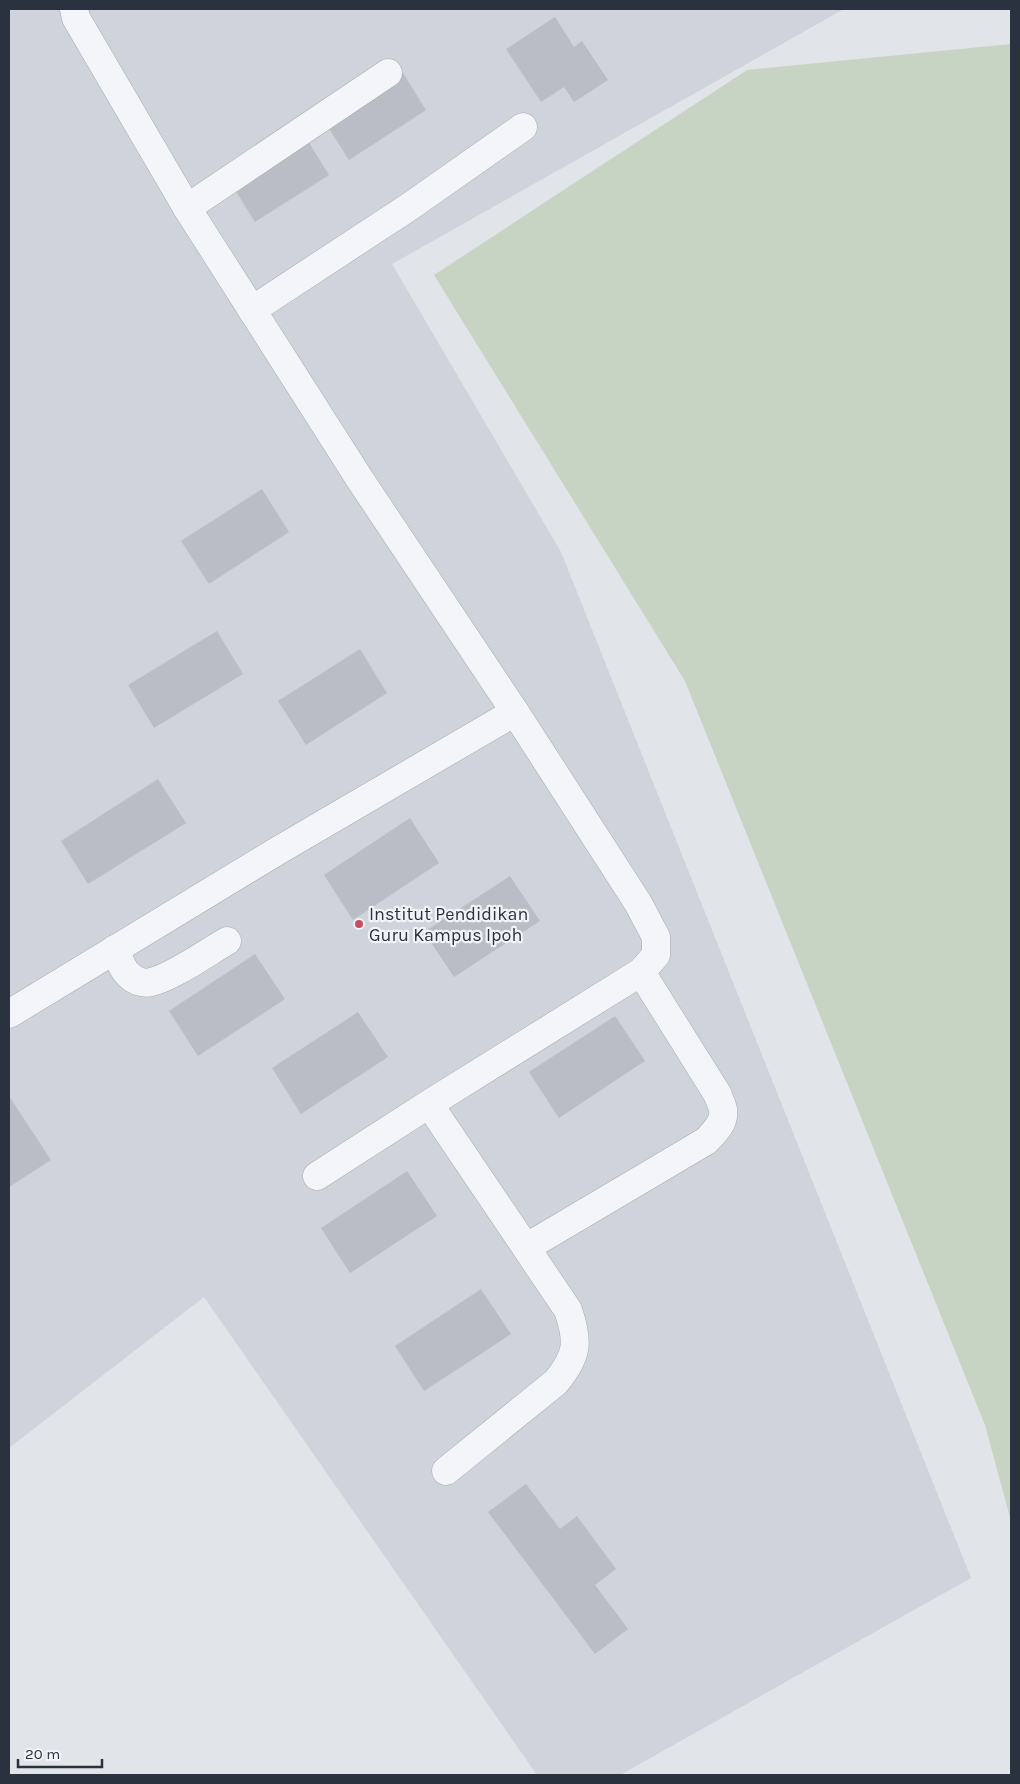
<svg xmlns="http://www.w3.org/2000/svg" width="1020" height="1784" font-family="Karla,sans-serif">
<rect width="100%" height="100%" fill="#e1e4e9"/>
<path fill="#cfd3db" d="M9,9H844L392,264L561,552L971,1578L620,1775H537L204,1297L9,1448Z"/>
<path fill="#c7d3c3" d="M1011,44V1521L985,1425L685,681L434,275L747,70Z"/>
<g fill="#b9bdc6">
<path d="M555,17L574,47L582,41L608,80L574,102L564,87L541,102L506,49Z"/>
<path d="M403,73L426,110L349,160L325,122Z"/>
<path d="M306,138L329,175L255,222L232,185Z"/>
<path d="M262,489L289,532L209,584L181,541Z"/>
<path d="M217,631L243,674L154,728L128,685Z"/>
<path d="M360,649L387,693L306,745L278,701Z"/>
<path d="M158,779L186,823L88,884L61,841Z"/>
<path d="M410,818L439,863L353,920L324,875Z"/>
<path d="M510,876L540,921L454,977L424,932Z"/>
<path d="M255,954L285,999L198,1056L169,1011Z"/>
<path d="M358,1012L388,1057L301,1114L272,1068Z"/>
<path d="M615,1016L645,1061L559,1118L529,1072Z"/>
<path d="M9,1096L51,1160L9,1187Z"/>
<path d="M407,1171L437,1216L350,1273L321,1228Z"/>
<path d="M481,1289L511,1334L424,1391L395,1346Z"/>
<path d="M526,1484L560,1529L577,1516L616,1569L595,1585L628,1629L595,1654L488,1512Z"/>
</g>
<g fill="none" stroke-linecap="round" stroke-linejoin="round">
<defs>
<g id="minor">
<path d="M74,9L76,18L187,208L252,310L359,478L515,712L638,903L656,937V955L641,972L429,1104L317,1176"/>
<path d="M187,208L388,73"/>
<path d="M252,310L409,207L523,127"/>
<path d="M115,949C119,958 122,970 130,976C135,981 144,984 151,982C171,978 208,952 227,941"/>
<path d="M9,1014L279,850L515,712"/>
<path d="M429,1104L568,1310C579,1342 578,1355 556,1382L446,1471"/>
<path d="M527,1247L706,1141C714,1133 725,1123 723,1110C723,1106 719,1100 718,1095L641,972"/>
</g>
</defs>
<use href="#minor" stroke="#a6abb3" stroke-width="29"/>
<use href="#minor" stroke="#f4f5f8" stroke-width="28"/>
</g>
<circle fill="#c84d5d" stroke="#f1f3f7" stroke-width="2" cx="359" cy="924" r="5"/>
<g text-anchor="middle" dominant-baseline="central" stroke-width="4.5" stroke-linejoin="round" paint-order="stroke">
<g font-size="18" fill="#2a3240" stroke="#f1f3f7" text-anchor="start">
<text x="369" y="914">Institut Pendidikan<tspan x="369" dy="21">Guru Kampus Ipoh</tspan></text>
</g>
</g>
<rect width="1020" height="1784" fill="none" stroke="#2a3240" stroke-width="20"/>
<path d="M18 1759v8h84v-8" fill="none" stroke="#2a3240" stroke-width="2.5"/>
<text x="25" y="1759" font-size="15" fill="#2a3240" stroke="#f1f3f7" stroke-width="4" paint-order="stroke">20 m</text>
</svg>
